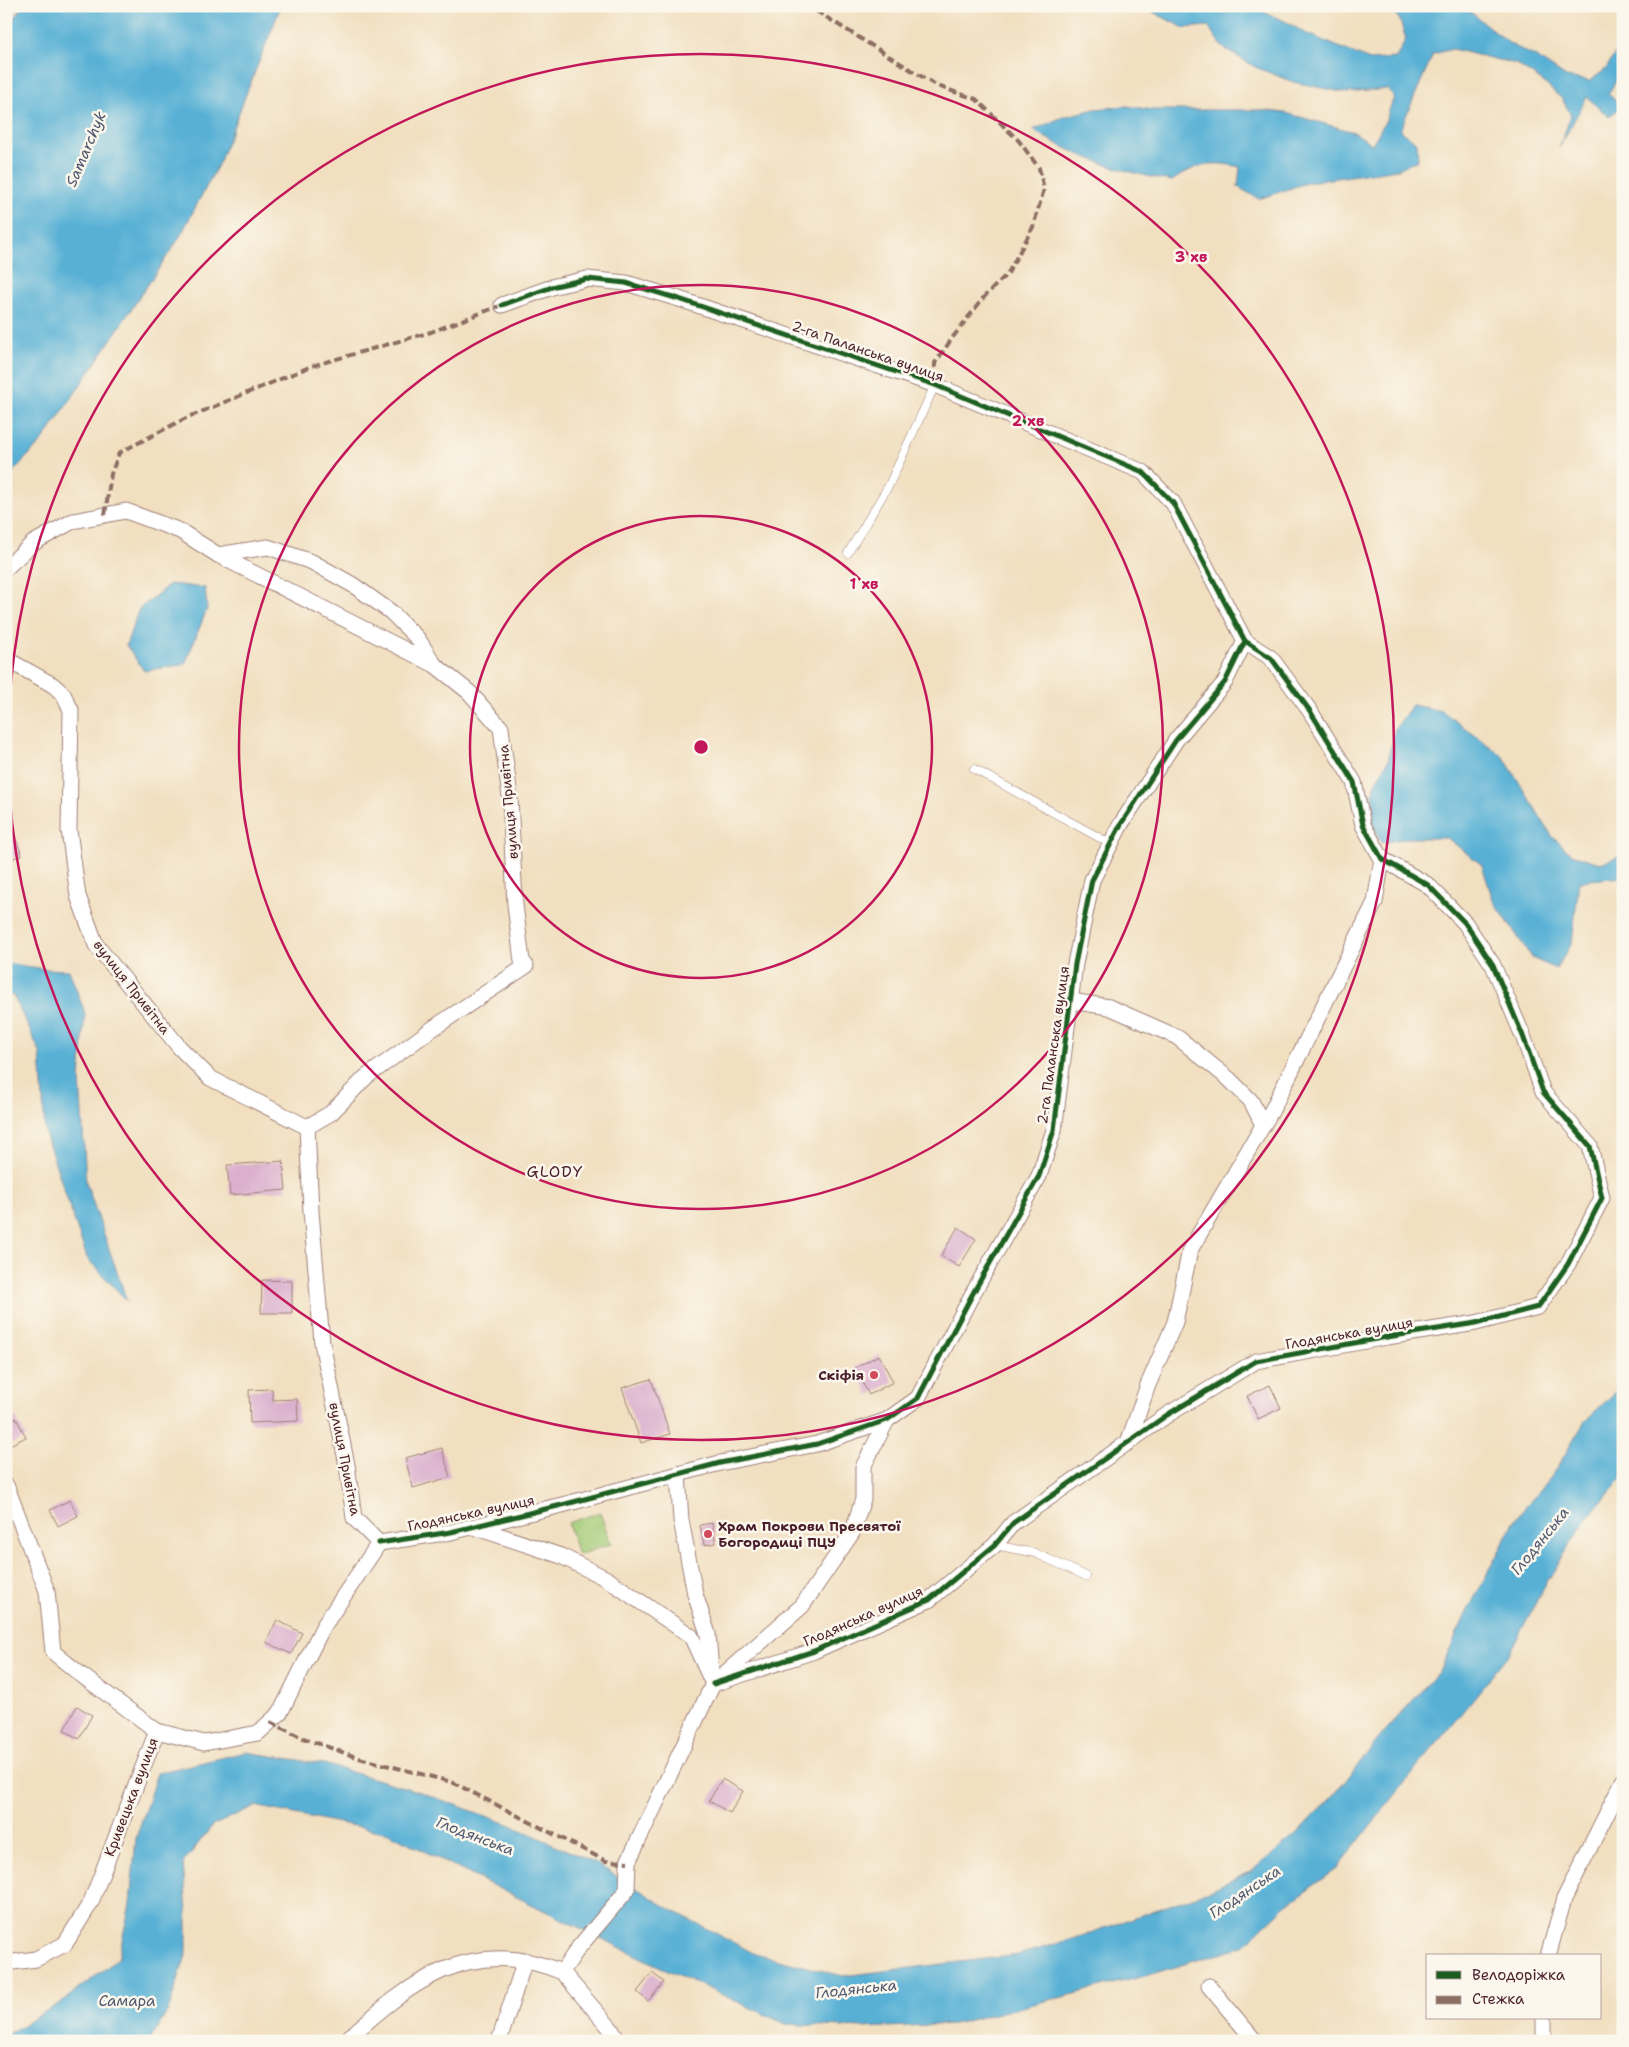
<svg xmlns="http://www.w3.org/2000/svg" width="1629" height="2047" font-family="'Shantell Sans',sans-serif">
<rect width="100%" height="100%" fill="#fbf7ec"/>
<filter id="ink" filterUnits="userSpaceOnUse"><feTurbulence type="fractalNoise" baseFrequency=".02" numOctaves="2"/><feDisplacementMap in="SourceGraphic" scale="10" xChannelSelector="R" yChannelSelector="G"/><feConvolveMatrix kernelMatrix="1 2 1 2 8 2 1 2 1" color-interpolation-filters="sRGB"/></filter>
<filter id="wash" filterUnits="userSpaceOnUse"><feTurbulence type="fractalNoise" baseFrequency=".0096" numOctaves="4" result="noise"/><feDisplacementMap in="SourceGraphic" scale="20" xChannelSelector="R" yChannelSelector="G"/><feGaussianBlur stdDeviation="1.12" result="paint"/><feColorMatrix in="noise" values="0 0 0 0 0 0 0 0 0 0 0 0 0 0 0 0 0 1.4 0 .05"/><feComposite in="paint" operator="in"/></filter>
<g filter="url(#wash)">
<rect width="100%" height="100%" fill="#f1dfc0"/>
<path fill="#a2ca76" stroke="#767450" d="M600,1512L611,1544L578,1555L568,1523Z"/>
<g fill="#58b1d5" stroke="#516880">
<path d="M23,6H281L219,163L178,240L44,439L6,479V37L9,25Z"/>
<path d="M1141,6H1213L1223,13L1256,9L1285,21L1305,33L1370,60L1396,58L1406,39L1399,18L1384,6H1463L1510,44L1536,57L1566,77L1590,81L1606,69L1623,40V70L1608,94L1622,106L1609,117L1587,97L1559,148L1571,115L1562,99L1542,81L1516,64L1452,49L1433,54L1400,130L1417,143L1418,160L1398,169L1309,182L1259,199L1238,187L1240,167C1210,160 1197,164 1172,181C1121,172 1076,157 1033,130L1063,117L1095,109L1127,106L1153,110H1259L1286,113L1354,132L1372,144L1385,122L1394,97L1387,89L1347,93L1293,82L1255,67L1222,47L1208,26L1184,28Z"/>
<path d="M170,584L205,588L207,609L185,664L144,671L126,645L139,609Z"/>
<path d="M1412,705L1442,711L1503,756L1552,836L1571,854L1600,863L1623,855V877L1579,881L1572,943L1556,969L1532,958L1493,900L1482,865L1447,838H1408L1381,843L1370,819L1374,785L1388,761L1395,729Z"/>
<path d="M6,963L44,969L69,970L85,1013L80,1079L86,1182L127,1301L87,1258L45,1133L40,1052L13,995H6Z"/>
<path d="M1623,1385V1477L1585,1521L1545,1585L1508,1656L1384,1808L1337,1869L1285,1906L1243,1946L1145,1976L954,2024L862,2028L786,2024L650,1962L459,1869L389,1833L255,1806L212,1826L183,1863L187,1912V1952L168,2011L149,2041H6V2035L60,2003L118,1959L130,1904L136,1838L157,1773L246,1752L324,1764L417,1791L511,1825L597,1864L670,1909L755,1954L843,1976L1018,1955L1076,1938L1201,1894L1250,1872L1296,1835L1335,1794L1380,1737L1440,1670L1468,1610L1517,1517L1552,1476L1585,1421Z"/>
</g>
<g id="blocks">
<g fill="#dbb0ce">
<path d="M9,821L22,855L6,861V822Z"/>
<path d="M283,1161L286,1190L230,1195L227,1165Z"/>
<path d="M958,1227L976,1239L959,1267L941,1256Z"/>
<path d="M262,1280L292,1281V1313H261Z"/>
<path d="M879,1355L893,1382L869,1395L855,1368Z"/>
<path d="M651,1379L670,1434L641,1443L622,1388Z"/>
<path d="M1270,1385L1281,1408L1258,1419L1247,1396Z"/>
<path d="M272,1389L273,1400L297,1399L298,1421L250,1423L249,1390Z"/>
<path d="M16,1418L26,1437L6,1447V1423Z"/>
<path d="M442,1448L450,1477L413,1488L405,1458Z"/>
<path d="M70,1500L78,1516L58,1526L50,1510Z"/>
<path d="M712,1523L716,1543L704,1545L700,1525Z"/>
<path d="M277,1620L302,1633L291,1654L266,1642Z"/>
<path d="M77,1706L92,1715L79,1739L64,1730Z"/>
<path d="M722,1779L743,1791L730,1813L709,1801Z"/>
<path d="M652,1973L664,1982L648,2001L637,1992Z"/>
</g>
</g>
</g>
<g filter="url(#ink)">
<use href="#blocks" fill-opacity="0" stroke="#9e7f76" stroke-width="1"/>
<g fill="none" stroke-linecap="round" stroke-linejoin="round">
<defs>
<g id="lane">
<path d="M848,553L889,485L935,385"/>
<path d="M974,769L1111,844"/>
<path d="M995,1545L1035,1553L1086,1576"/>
</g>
<g id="street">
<path d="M502,305L555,286L587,279L626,283L679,299L935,385L1143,472L1173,503L1245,641L1271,658L1310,711L1354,782L1363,825L1382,859"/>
<path d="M218,555L268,547L312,562L353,585L391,612L418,639L434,664"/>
<path d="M6,568L33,543L73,521L126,511L180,531L218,555L435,665L469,692L501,728L510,797L515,905L522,961L526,966L432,1029L366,1077L331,1113L307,1127"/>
<path d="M6,659L53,685L63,694L71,710L69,830L78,896L96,945L180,1048L210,1078L307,1127"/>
<path d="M1071,1001L1109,1007L1177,1037L1229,1079L1251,1101L1263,1125"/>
<path d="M307,1127L311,1211L322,1343L347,1465L354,1518L379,1543"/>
<path d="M1128,1443L1148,1385L1175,1322L1190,1250L1272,1110L1375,902L1382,859"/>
<path d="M678,1474L681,1520L695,1594L708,1634L711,1670"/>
<path d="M6,1485L47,1591L53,1652L80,1674L157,1731L204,1743L258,1733L280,1713L323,1627L379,1543"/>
<path d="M474,1527L561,1556L607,1579L691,1636L713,1684"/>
<path d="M379,1543L451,1532L566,1504L720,1463L817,1444L887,1420L918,1398L972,1295L1039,1176L1054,1130L1075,964L1092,880L1121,824L1176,740L1225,682L1245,641"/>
<path d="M713,1684L814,1651L929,1600L995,1545L1013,1523L1167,1415L1256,1361L1387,1337L1476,1323L1538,1307L1568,1264L1602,1198L1590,1146L1543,1092L1523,1036L1493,965L1465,923L1428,885L1382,859"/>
<path d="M1548,1956L1564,1899L1623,1781"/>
<path d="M6,1963L36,1959L65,1944L91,1902L157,1731"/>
<path d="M562,1972L611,2029L619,2041"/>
<path d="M1209,1986L1255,2041"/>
<path d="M1544,2018V2041"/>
<path d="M345,2041C411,1982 469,1934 562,1972L579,1947L627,1890L628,1862L713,1684L802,1606L852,1533L863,1499V1467L887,1420"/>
<path d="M499,2041L525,1960"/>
</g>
</defs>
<use href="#lane" stroke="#9e7f76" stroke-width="9"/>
<use href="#street" stroke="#9e7f76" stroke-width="17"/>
<use href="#lane" stroke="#fff" stroke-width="8"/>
<use href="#street" stroke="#fff" stroke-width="15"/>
<g stroke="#8d6e63" stroke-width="4" stroke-dasharray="8 4" stroke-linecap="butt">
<path d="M805,6L813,9L937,86L976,99L1019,141L1039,168L1044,189L1033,227L1008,273L984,297L953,337L935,363V385"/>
<path d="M105,515L111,474L119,453L184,419L312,366L431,332L502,305"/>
<path d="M270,1722L303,1738L359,1758L452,1782L606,1861L628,1862"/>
</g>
<defs>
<g id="cycleway">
<path d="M502,305L555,286L587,279L626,283L679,299L935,385L1143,472L1173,503L1245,641L1271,658L1310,711L1354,782L1363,825L1382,859L1428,885L1465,923L1493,965L1523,1036L1543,1092L1590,1146L1602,1198L1568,1264L1538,1307L1476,1323L1387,1337L1256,1361L1167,1415L1013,1523L995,1545L929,1600L814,1651L713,1684"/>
<path d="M379,1543L451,1532L566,1504L720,1463L817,1444L887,1420L918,1398L972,1295L1039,1176L1054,1130L1075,964L1092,880L1121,824L1176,740L1225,682L1245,641"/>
</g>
</defs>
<use href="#cycleway" stroke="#fbf7ec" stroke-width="8"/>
<use href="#cycleway" stroke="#1b5e20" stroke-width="5"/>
</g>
</g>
<g fill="none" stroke="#c2185b" stroke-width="2.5">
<circle cx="701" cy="747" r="231"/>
<circle cx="701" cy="747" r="462"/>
<circle cx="701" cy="747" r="693"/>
</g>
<g fill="#d1495b" stroke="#fbf7ec" stroke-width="2">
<circle cx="874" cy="1375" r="5"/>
<circle cx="708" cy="1534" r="5"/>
</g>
<g text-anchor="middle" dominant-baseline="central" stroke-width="5" stroke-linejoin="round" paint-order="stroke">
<g font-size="14" fill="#4a1f2b" stroke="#fbf7ec">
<text transform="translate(868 351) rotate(19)">2-га Паланська вулиця</text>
<text transform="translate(508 802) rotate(-95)">вулиця Привітна</text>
<text transform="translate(132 987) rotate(52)">вулиця Привітна</text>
<text transform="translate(1053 1045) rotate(-82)">2-га Паланська вулиця</text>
<text transform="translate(1349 1333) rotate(-10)">Глодянська вулиця</text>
<text transform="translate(345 1459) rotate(79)">вулиця Привітна</text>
<text transform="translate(471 1513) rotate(-12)">Глодянська вулиця</text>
<text transform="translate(863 1616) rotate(-24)">Глодянська вулиця</text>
<text transform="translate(131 1797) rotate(-69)">Кривецька вулиця</text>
</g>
<g font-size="14" font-weight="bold" fill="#4a1f2b" stroke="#fbf7ec" text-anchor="end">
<text x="864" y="1375">Скіфія</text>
<text x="718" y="1526" text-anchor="start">Храм Покрови Пресвятої<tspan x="718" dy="16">Богородиці ПЦУ</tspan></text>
</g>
<g font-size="15" font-style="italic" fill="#50596f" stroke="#fbf7ec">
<text transform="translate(86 149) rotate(-67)">Samarchyk</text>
<text transform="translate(1540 1541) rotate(-51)">Глодянська</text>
<text transform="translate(475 1836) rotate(21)">Глодянська</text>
<text transform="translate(1245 1892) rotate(-34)">Глодянська</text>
<text transform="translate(856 1989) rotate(-6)">Глодянська</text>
<text x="127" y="2001">Самара</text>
</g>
<g font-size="16" letter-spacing="1" fill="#4a1f2b" stroke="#fbf7ec">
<text x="555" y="1171">GLODY</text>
</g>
</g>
<circle cx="701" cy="747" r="8" fill="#c2185b" stroke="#fbf7ec" stroke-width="2.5"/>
<g font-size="15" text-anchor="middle" font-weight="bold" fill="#c2185b" stroke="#fbf7ec" stroke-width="5" stroke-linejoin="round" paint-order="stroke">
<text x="1191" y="262">3 хв</text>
<text x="1028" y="426">2 хв</text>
<text x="864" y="589">1 хв</text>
</g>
<rect width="1629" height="2047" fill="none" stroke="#fbf7ec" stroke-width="25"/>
<rect x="1426" y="1954" width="175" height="65" fill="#fbf7ec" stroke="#b4a19f"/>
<rect x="1436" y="1971" width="25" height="8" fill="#1b5e20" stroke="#b4a19f"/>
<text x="1472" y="1980" font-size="15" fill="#4a1f2b">Велодоріжка</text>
<rect x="1436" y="1996" width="25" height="8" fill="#8d6e63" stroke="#b4a19f"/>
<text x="1472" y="2004" font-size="15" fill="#4a1f2b">Стежка</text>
</svg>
